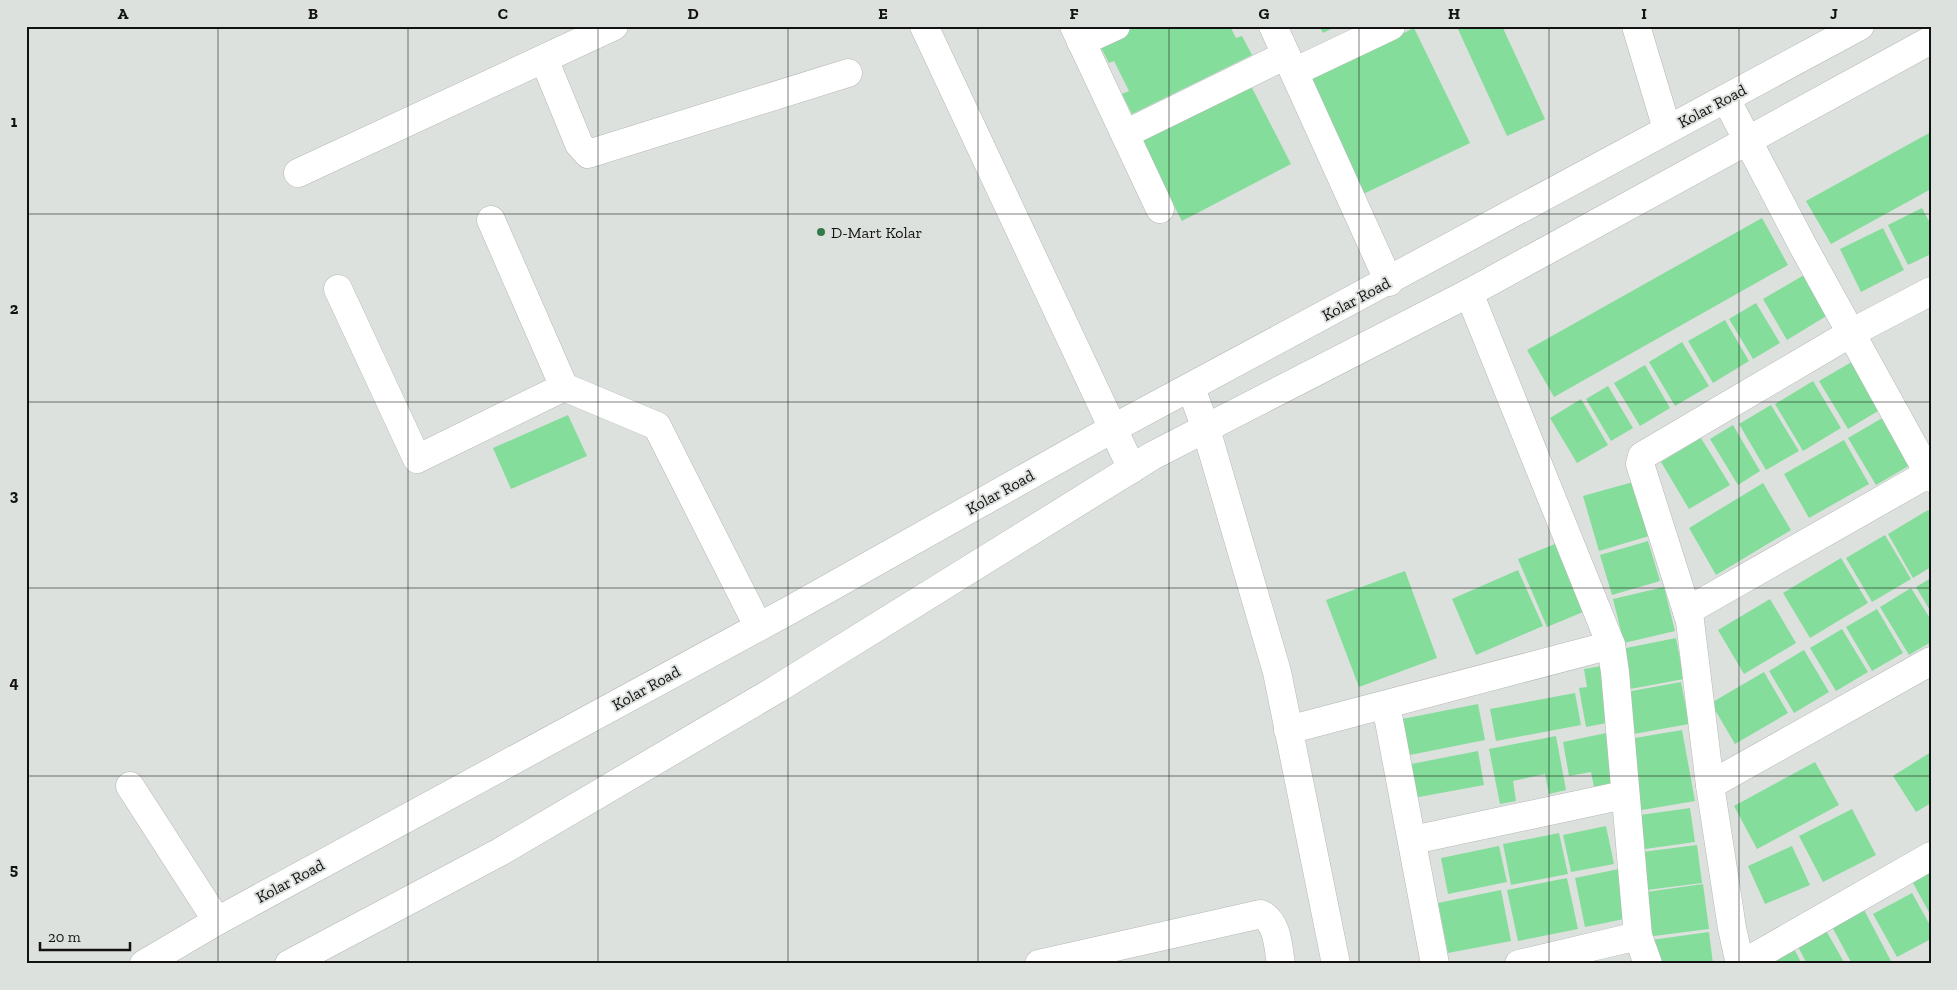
<svg xmlns="http://www.w3.org/2000/svg" width="1957" height="990" font-family="'Zilla Slab',serif">
<rect width="100%" height="100%" fill="#dde1de"/>
<g fill="#84dd9a">
<path d="M1131,26H1230L1236,38L1242,36L1252,55L1132,114L1122,94L1129,91L1114,61L1109,63L1098,42Z"/>
<path d="M1319,26H1337L1323,33Z"/>
<path d="M1502,26L1545,119L1507,136L1457,27Z"/>
<path d="M1414,28L1470,143L1359,196L1303,82Z"/>
<path d="M1250,84L1291,164L1182,221L1140,141Z"/>
<path d="M1931,132V189L1831,244L1806,201Z"/>
<path d="M1922,208L1931,225V254L1908,265L1888,225Z"/>
<path d="M1762,218L1788,265L1554,397L1527,350Z"/>
<path d="M1883,228L1904,270L1861,292L1840,249Z"/>
<path d="M1804,275L1828,315L1787,340L1763,299Z"/>
<path d="M1756,303L1780,343L1753,359L1729,319Z"/>
<path d="M1725,320L1749,361L1713,383L1688,341Z"/>
<path d="M1682,342L1709,386L1675,406L1649,362Z"/>
<path d="M1855,360L1883,408L1848,429L1819,381Z"/>
<path d="M1645,365L1670,408L1640,426L1614,383Z"/>
<path d="M1813,381L1841,428L1803,451L1775,404Z"/>
<path d="M1608,386L1633,428L1611,441L1586,399Z"/>
<path d="M1581,399L1608,445L1577,463L1550,418Z"/>
<path d="M1771,405L1799,451L1766,470L1739,424Z"/>
<path d="M568,415L587,456L511,489L493,448Z"/>
<path d="M1884,417L1912,464L1876,485L1848,438Z"/>
<path d="M1733,425L1760,471L1738,485L1710,439Z"/>
<path d="M1701,438L1730,485L1689,509L1661,462Z"/>
<path d="M1844,440L1869,484L1809,518L1784,474Z"/>
<path d="M1633,482L1649,536L1599,551L1583,496Z"/>
<path d="M1763,483L1791,530L1716,575L1689,528Z"/>
<path d="M1928,510L1931,514V567L1913,578L1888,534Z"/>
<path d="M1885,535L1911,579L1872,602L1846,558Z"/>
<path d="M1648,541L1660,581L1612,595L1600,555Z"/>
<path d="M1555,544L1583,612L1547,627L1518,559Z"/>
<path d="M1841,558L1868,603L1810,638L1783,593Z"/>
<path d="M1518,570L1543,626L1476,655L1452,599Z"/>
<path d="M1405,571L1437,658L1359,687L1326,600Z"/>
<path d="M1931,578V612L1916,587Z"/>
<path d="M1664,587L1675,631L1624,643L1613,599Z"/>
<path d="M1911,588L1931,620V642L1909,655L1880,607Z"/>
<path d="M1770,599L1796,643L1744,674L1718,630Z"/>
<path d="M1877,609L1903,653L1872,671L1846,627Z"/>
<path d="M1842,629L1868,672L1836,691L1810,648Z"/>
<path d="M1676,638L1684,679L1630,689L1621,649Z"/>
<path d="M1804,650L1829,692L1794,713L1769,671Z"/>
<path d="M1607,665L1617,721L1586,727L1579,688L1587,687L1584,669Z"/>
<path d="M1764,672L1788,713L1735,744L1711,703Z"/>
<path d="M1681,682L1689,724L1628,735L1621,693Z"/>
<path d="M1575,693L1581,725L1496,741L1490,709Z"/>
<path d="M1478,704L1485,740L1400,757L1392,721Z"/>
<path d="M1682,730L1695,801L1636,811L1623,740Z"/>
<path d="M1611,732L1614,788L1595,792L1591,772L1569,776L1563,742Z"/>
<path d="M1556,736L1566,790L1549,794L1545,774L1513,781L1516,801L1500,804L1489,749Z"/>
<path d="M1478,751L1484,785L1408,799L1401,766Z"/>
<path d="M1931,752V803L1916,812L1893,776Z"/>
<path d="M1815,762L1839,805L1757,849L1734,806Z"/>
<path d="M1690,808L1695,842L1638,850L1633,816Z"/>
<path d="M1852,809L1876,855L1823,882L1799,836Z"/>
<path d="M1606,826L1614,864L1571,872L1563,835Z"/>
<path d="M1559,833L1568,874L1511,885L1503,844Z"/>
<path d="M1697,845L1702,883L1639,891L1634,853Z"/>
<path d="M1499,846L1507,882L1448,894L1441,858Z"/>
<path d="M1792,846L1810,885L1765,904L1748,866Z"/>
<path d="M1619,869L1629,918L1585,927L1575,878Z"/>
<path d="M1931,871V916L1912,881Z"/>
<path d="M1567,878L1578,929L1518,941L1507,890Z"/>
<path d="M1703,884L1709,929L1646,937L1639,893Z"/>
<path d="M1501,890L1511,941L1448,953L1438,903Z"/>
<path d="M1912,893L1931,927V939L1897,957L1873,914Z"/>
<path d="M1862,906L1891,961L1887,964H1852L1830,923Z"/>
<path d="M1823,925L1845,964H1807L1795,941Z"/>
<path d="M1709,932L1713,964H1655L1651,940Z"/>
<path d="M1791,943L1802,964H1752Z"/>
</g>
<g fill="none" stroke-linecap="round" stroke-linejoin="round">
<defs>
<g id="minor">
<path d="M924,26L1132,469"/>
<path d="M1074,26L1160,209"/>
<path d="M1273,26L1389,282"/>
<path d="M1636,26L1667,129"/>
<path d="M1081,42L1116,26"/>
<path d="M544,59L579,144L588,154L848,73"/>
<path d="M1294,72L1391,26"/>
<path d="M1726,99L1803,246L1931,478"/>
<path d="M1125,134L1286,55"/>
<path d="M298,173L614,26"/>
<path d="M491,220L564,387L657,426L758,626"/>
<path d="M338,289L417,459L564,387"/>
<path d="M1469,293L1611,645L1615,672L1638,936L1648,964"/>
<path d="M1191,388L1206,429L1277,672L1336,964"/>
<path d="M1687,611L1931,472"/>
<path d="M1386,705L1435,964"/>
<path d="M1288,730L1611,645"/>
<path d="M1710,785L1931,661"/>
<path d="M130,786L217,921"/>
<path d="M1413,840L1624,795"/>
<path d="M1039,964L1261,914C1278,923 1278,946 1281,964"/>
<path d="M1519,964L1638,936"/>
<path d="M1740,964L1732,928L1710,785L1690,621L1640,464L1642,456L1851,333L1931,291"/>
<path d="M1742,964L1931,856"/>
</g>
<g id="major">
<path d="M144,964L217,921L790,610L1112,429L1860,26"/>
<path d="M289,964L500,852L777,689L1152,456L1469,293L1931,40"/>
</g>
</defs>
<use href="#minor" stroke="#b5b8b6" stroke-width="29"/>
<use href="#major" stroke="#b5b8b6" stroke-width="29"/>
<use href="#minor" stroke="#fff" stroke-width="28"/>
<use href="#major" stroke="#fff" stroke-width="28"/>
</g>
<path fill="none" stroke="#111211" stroke-width="1" stroke-opacity="0.55" d="M218,26V964M408,26V964M598,26V964M788,26V964M978,26V964M1169,26V964M1359,26V964M1549,26V964M1739,26V964M26,214H1931M26,402H1931M26,588H1931M26,776H1931"/>
<circle fill="#327b48" stroke="#dde1de" stroke-width="2" cx="821" cy="232" r="5"/>
<g text-anchor="middle" dominant-baseline="central" stroke-width="4" stroke-linejoin="round" paint-order="stroke">
<g font-size="16" fill="#111211" stroke="#dde1de">
<text transform="translate(1712 106) rotate(-28)">Kolar Road</text>
<text transform="translate(1356 299) rotate(-28)">Kolar Road</text>
<text transform="translate(1000 492) rotate(-29)">Kolar Road</text>
<text transform="translate(646 688) rotate(-29)">Kolar Road</text>
<text transform="translate(290 881) rotate(-28)">Kolar Road</text>
</g>
<g font-size="16" fill="#111211" stroke="#dde1de" text-anchor="start">
<text x="831" y="232">D-Mart Kolar</text>
</g>
</g>
<rect width="1957" height="990" fill="none" stroke="#dde1de" stroke-width="55"/>
<path d="M40 942v8h90v-8" fill="none" stroke="#111211" stroke-width="2.5"/>
<text x="48" y="942" font-size="15" fill="#111211" stroke="#dde1de" stroke-width="4" paint-order="stroke">20 m</text>
<rect x="28" y="28" width="1902" height="934" fill="none" stroke="#111211" stroke-width="2"/>
<g font-size="16" text-anchor="middle" font-weight="bold" fill="#111211">
<text x="123" y="19">A</text>
<text x="313" y="19">B</text>
<text x="503" y="19">C</text>
<text x="693" y="19">D</text>
<text x="883" y="19">E</text>
<text x="1074" y="19">F</text>
<text x="1264" y="19">G</text>
<text x="1454" y="19">H</text>
<text x="1644" y="19">I</text>
<text x="1834" y="19">J</text>
<text x="14" y="127">1</text>
<text x="14" y="314">2</text>
<text x="14" y="501">3</text>
<text x="14" y="688">4</text>
<text x="14" y="875">5</text>
</g>
</svg>
